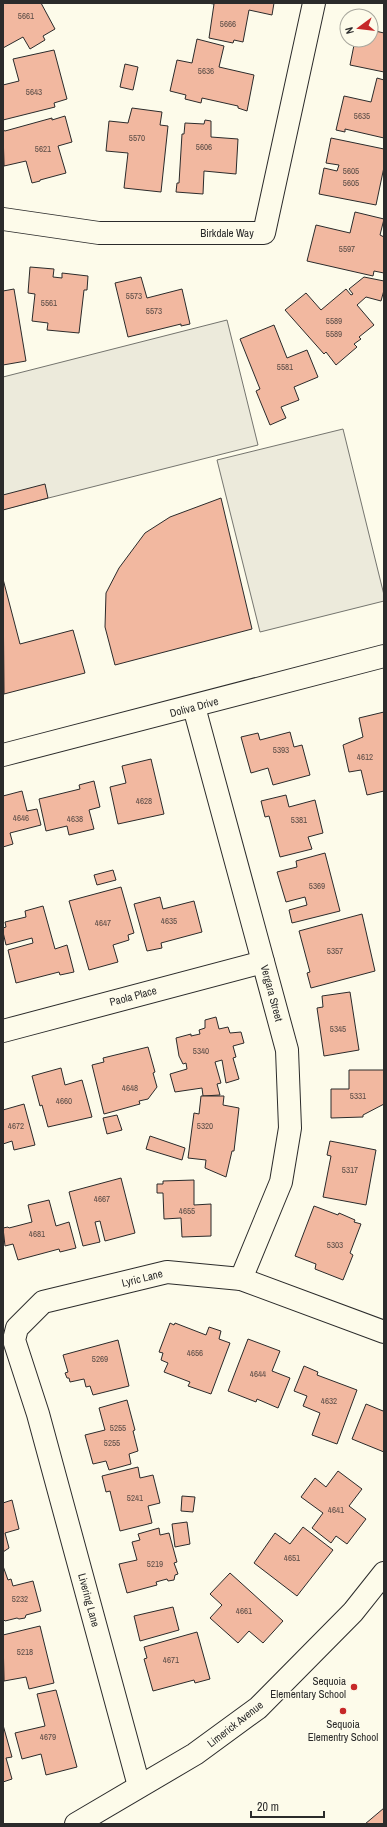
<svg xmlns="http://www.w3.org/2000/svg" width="387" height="1827" font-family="'Archivo Narrow',sans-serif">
<rect width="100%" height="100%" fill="#fdfbea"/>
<g fill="#eceadb" stroke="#74746e">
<path d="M227,320L258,445L5,509L3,503V377Z"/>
<path d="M343,429L384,595V601L260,632L217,460Z"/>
</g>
<g fill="#f2b8a0" stroke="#2b2b2b">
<path d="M3,3H41L55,29L43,36L45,40L30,49L23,37L3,48Z"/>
<path d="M207,3H274L272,15L249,10L243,42L234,40L233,43L209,38L214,4Z"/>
<path d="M371,30L384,33V72L350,65L355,40H371Z"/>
<path d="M197,39L224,46L219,67L254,75L247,111L238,108V106L202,98L201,103L185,99L186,95L170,91L177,60L192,63Z"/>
<path d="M54,50L67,99L54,103L55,107L3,120V85L19,81L13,59Z"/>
<path d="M125,64L138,67L133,90L120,87Z"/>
<path d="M377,78L384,80V138L345,129V132L336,130L344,96L371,102Z"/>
<path d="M132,108L162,112L160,125L168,126L161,192L124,188L128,153L106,151L109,121L128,123Z"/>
<path d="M65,116L72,142L58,146L66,173L40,180V181L32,183L26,161L4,166L3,130L5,131L52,118V120Z"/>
<path d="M205,120L211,121V137L238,139L236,174L204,171L203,194L176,192L177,183H179L182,134H184L185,123L204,124Z"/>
<path d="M331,138L384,149V167L376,205L319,194L324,168L337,171L339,165L326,163Z"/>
<path d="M355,212L384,219L380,235L384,237V273L374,271L373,276L307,261L316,225L350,233Z"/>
<path d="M30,267L54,269L53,277L62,278V273L88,276L87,290H84L79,333L47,330L48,323L32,321L35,294L28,293Z"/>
<path d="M141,277L147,298L182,289L190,324L181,326V324L128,337L115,283Z"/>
<path d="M364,277L384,281V290L381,301L366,297L357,305L374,325L359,337L361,339L354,344L357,347L336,365L326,352L324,354L285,310L306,293L321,310L346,289L351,295L353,294L349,289Z"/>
<path d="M14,289L26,361L3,365V291Z"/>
<path d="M274,325L287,358L307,350L318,377L294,387L299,400L281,407L286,418L270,425L256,391L260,389L240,339Z"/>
<path d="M45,484L48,498L3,510V495Z"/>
<path d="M221,498L252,629L115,665L105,627L106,593L119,568L145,533L170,517Z"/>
<path d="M3,579L20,644L73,630L85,673L4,694Z"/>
<path d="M384,712V791L367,795L361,770L349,772L343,745L363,737L359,718Z"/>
<path d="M290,732L294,747L302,745L310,775L273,785L268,768L251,773L241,737L258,733L260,740Z"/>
<path d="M151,759L164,814L118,824L110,787L126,783L122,766Z"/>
<path d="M94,781L100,807L89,810L94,829L69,835L67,826L46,831L39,799L80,789L79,785Z"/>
<path d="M22,791L27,811L37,809L41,825L10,833L13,844L3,847V796Z"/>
<path d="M286,795L289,807L315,800L323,833L308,837L312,849L280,857L269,816L265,817L261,801Z"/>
<path d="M325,853L340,911L292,923L289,910L307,905L305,897L286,902L277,872L297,867L296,861Z"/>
<path d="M113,870L116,880L97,885L94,875Z"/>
<path d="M121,887L134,933L128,935L129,940L113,945L118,962L89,970L69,901Z"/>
<path d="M160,897L163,909L194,901L202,932L161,943L162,948L147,951L134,904Z"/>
<path d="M43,906L55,949L67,945L74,972L60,975L59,972L16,983L8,950L33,943L32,938L6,945L3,932V928L6,927L5,922L26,917L25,911Z"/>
<path d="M362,914L375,971L311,988L307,973L310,972L299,931Z"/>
<path d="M350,992L359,1050L324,1056L317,1008L323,1007L322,996Z"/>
<path d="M216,1017L219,1029L228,1027L230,1033L241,1032L244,1043L233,1046L236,1057L233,1058L239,1079L226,1083L222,1060L215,1062L221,1083L217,1084L220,1095L203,1096L202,1088L175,1092L170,1074L187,1069L186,1063L183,1064L179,1056L176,1038L191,1034V1036L200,1034L199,1030L205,1028V1020Z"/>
<path d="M148,1047L155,1072L153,1073L157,1087L148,1099L139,1101L140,1104L104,1114L92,1065L104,1062L103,1058Z"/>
<path d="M61,1068L65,1085L82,1080L92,1117L48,1127L42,1105L40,1106L32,1076Z"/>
<path d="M349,1070H384V1104L363,1115V1117L331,1118V1089H349Z"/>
<path d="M201,1096H224L223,1105L239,1108L234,1151H232L226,1177L205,1168L206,1160L188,1158L194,1113L199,1114Z"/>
<path d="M24,1104L35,1145L14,1150L12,1141L3,1144V1110Z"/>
<path d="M117,1115L122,1130L107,1134L103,1118Z"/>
<path d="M150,1136L185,1148L182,1160L146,1149Z"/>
<path d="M330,1141L376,1150L366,1205L323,1197L331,1156L327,1155Z"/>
<path d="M121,1178L135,1233L105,1241L100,1221L95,1222L100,1242L83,1246L69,1192Z"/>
<path d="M194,1180V1205L211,1204V1236L182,1237L181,1218L164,1219L163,1193H157V1184H163V1181Z"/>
<path d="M49,1200L56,1226L69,1222L76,1248L60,1252L59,1249L18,1260L13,1244L5,1246L3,1228L8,1227L9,1228L32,1222L28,1205Z"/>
<path d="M314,1206L338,1215L339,1213L355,1220L354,1222L361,1224L350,1253L353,1255L343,1280L315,1269L316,1264L295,1256Z"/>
<path d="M170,1323L174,1325L175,1323L206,1335L209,1327L221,1331L219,1339L230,1343L211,1394L188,1386L190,1382L164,1372L168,1363L161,1360L163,1353L159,1352Z"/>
<path d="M248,1339L280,1351L272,1371L290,1378L278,1408L257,1399L256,1402L228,1391Z"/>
<path d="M118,1340L129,1386L93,1395L90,1386L86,1387L84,1379L70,1382L69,1378H67L65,1373L68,1372L63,1355Z"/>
<path d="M304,1366L318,1372L317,1375L357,1390L337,1444L312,1435L320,1413L303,1406L307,1396L294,1391Z"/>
<path d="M127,1400L135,1430L133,1431L138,1451L129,1454L131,1464L109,1470L106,1461L93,1464L85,1435L105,1430L99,1408Z"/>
<path d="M366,1404L383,1411L384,1409V1452L352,1439Z"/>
<path d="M138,1467L140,1478L153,1475L160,1503L148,1506L152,1523L120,1531L110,1491L106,1492L102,1476Z"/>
<path d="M338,1471L362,1489L349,1506L366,1519L347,1544L336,1536L331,1543L312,1528L323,1513L301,1497L315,1478L326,1487Z"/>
<path d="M182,1496L195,1497L193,1512L181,1511Z"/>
<path d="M12,1500L19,1529L5,1533L9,1548L3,1552V1503Z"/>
<path d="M187,1522L190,1544L175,1547L172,1524Z"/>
<path d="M303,1527L333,1550L297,1596L254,1563L275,1533L290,1544Z"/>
<path d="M159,1528L160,1535L169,1533L177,1562L174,1563L178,1574L175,1575L174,1580L168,1581L167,1579L156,1582L157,1585L127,1593L119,1564L137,1560L132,1542L140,1540L138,1534Z"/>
<path d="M3,1566L8,1580L11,1579L13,1586L33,1581L41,1611L26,1615L25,1618L19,1619L17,1618L5,1621L3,1619Z"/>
<path d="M230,1573L283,1621L263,1643L249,1631L238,1643L210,1618L222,1605L210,1594Z"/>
<path d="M173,1607L179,1630L140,1641L134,1616Z"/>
<path d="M40,1626L54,1683L29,1689L26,1677L4,1681L3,1635Z"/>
<path d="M197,1632L210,1679L195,1683L194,1680L153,1691L144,1659L147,1658L144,1647Z"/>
<path d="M56,1690L77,1767L46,1775L41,1754L22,1759L15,1733L45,1726L37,1694Z"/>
<path d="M3,1725L12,1757L6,1758L12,1779L3,1782Z"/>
<path d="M384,1808V1824H365Z"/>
</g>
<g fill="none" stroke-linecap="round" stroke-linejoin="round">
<defs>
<g id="street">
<path d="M3,219L99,233H264L314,3"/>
<path d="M194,707L287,1050L290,1128L281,1182L241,1279"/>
<path d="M3,1031L263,962"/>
<path d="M139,1786L38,1414L14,1340L17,1328L43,1302L167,1272L241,1279L384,1332"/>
</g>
<g id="secondary">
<path d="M3,755L384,656"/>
<path d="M76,1824L195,1754L258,1708L353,1612L384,1573"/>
</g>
</defs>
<use href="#street" stroke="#2b2b2b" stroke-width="24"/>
<use href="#secondary" stroke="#2b2b2b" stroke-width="24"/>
<use href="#street" stroke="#fdfbea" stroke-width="22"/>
<use href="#secondary" stroke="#fdfbea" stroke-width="22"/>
</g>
<g fill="#c62828" stroke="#fdfbea" stroke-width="1.5">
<circle cx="354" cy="1687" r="4"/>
<circle cx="343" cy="1711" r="4"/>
</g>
<g text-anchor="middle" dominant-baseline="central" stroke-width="3" stroke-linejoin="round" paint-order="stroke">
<g font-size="9" fill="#5d4e48">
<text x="26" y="16">5661</text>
<text x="228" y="24">5666</text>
<text x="206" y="71">5636</text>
<text x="34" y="92">5643</text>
<text x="362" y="116">5635</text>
<text x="137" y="138">5570</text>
<text x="204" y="147">5606</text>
<text x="43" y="149">5621</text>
<text x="351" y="171">5605</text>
<text x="351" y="183">5605</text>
<text x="347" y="249">5597</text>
<text x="134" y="296">5573</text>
<text x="49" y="303">5561</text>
<text x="154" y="311">5573</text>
<text x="334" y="321">5589</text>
<text x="334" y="334">5589</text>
<text x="285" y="367">5581</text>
<text x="281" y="750">5393</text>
<text x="365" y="757">4612</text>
<text x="144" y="801">4628</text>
<text x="21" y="818">4646</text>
<text x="75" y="819">4638</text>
<text x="299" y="820">5381</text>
<text x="317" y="886">5369</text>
<text x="169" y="921">4635</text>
<text x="103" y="923">4647</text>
<text x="335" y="951">5357</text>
<text x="338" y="1029">5345</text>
<text x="201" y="1051">5340</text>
<text x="130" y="1088">4648</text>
<text x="358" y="1096">5331</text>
<text x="64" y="1101">4660</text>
<text x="16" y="1126">4672</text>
<text x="205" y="1126">5320</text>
<text x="350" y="1170">5317</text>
<text x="102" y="1199">4667</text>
<text x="187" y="1211">4655</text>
<text x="37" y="1234">4681</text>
<text x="335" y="1245">5303</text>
<text x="195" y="1353">4656</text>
<text x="100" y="1359">5269</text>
<text x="258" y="1374">4644</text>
<text x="329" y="1401">4632</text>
<text x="118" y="1428">5255</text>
<text x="112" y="1443">5255</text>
<text x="135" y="1498">5241</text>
<text x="336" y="1510">4641</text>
<text x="292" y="1558">4651</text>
<text x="155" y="1564">5219</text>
<text x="20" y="1599">5232</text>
<text x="244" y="1611">4661</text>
<text x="25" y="1652">5218</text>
<text x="171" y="1660">4671</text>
<text x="48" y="1737">4679</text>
</g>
<g font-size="11" fill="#2b2b2b" stroke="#fdfbea">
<text x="227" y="233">Birkdale Way</text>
<text transform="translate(194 707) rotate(-15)">Doliva Drive</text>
<text transform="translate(272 993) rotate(75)">Vergara Street</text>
<text transform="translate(133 996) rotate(-15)">Paola Place</text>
<text transform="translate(142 1278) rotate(-14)">Lyric Lane</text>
<text transform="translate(89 1600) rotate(75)">Livering Lane</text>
<text transform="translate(235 1724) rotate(-38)">Limerick Avenue</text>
</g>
<g font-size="11" fill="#2b2b2b" stroke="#fdfbea" text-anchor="end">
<text x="346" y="1681">Sequoia<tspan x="346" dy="13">Elementary School</tspan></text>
<text x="343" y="1724" text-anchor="middle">Sequoia<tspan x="343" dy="13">Elementry School</tspan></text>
</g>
</g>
<rect width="387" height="1827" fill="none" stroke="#2b2b2b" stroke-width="8"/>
<g transform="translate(359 28) rotate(255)"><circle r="19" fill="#fdfbea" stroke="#a9a89e"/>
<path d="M0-3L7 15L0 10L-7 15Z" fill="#c62828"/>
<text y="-6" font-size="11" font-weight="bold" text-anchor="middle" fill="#2b2b2b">N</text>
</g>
<path d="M251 1811v6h73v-6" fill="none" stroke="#2b2b2b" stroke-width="2"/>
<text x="257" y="1811" font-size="12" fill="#2b2b2b" stroke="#fdfbea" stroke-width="3" paint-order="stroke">20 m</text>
</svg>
